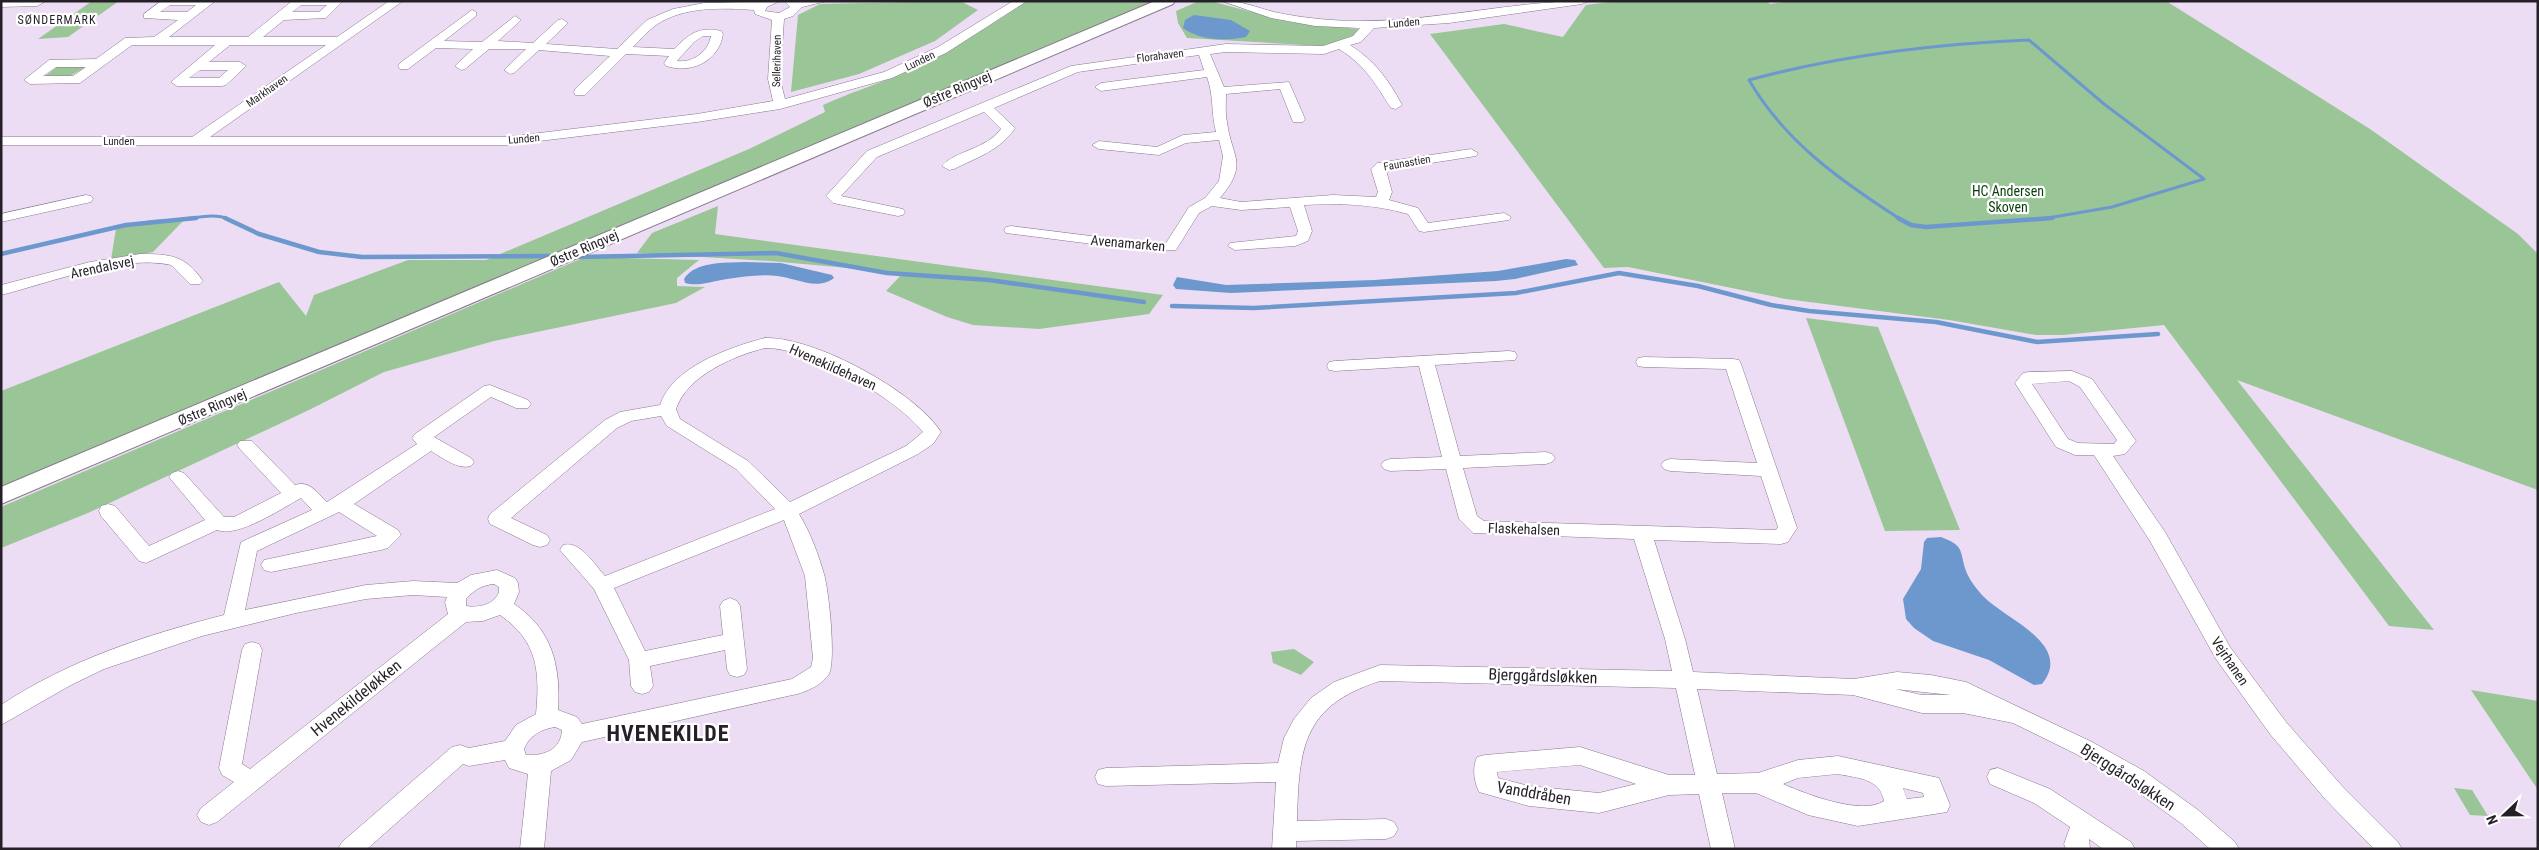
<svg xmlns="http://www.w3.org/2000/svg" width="2539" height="850" font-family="'Roboto Condensed',sans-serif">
<rect width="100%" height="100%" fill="#edddf4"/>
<g fill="#9ac597">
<path d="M92,1H119L68,37L38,39Z"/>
<path d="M960,1L978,10L935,41L859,74L791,92L798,15L820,4Z"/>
<path d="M1027,1H1158L1,489V391L279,282L306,316L314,295L408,260H486L749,149L825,112L823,105C849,93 875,85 901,74C946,55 986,28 1027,1Z"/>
<path d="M1199,1H1210L1290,22L1358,29L1357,34L1346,40L1321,46L1187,38L1178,23L1176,11Z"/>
<path d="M1617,1H1767L1770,4L1791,1H2166L2370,129L2518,234L2538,254V490L2237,380L2434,630L2389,626L2164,325L2063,335H2036L1949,320L1786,299L1628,267L1604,268L1430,34L1504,24L1563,37L1586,5Z"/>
<path d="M58,66L84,67V68L70,76H45Z"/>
<path d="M718,206L715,234L1163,295L1149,314L1039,329L973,325L947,317L886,291L903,273L770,261L637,253L652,233Z"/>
<path d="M186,218L153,252L111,260L116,228L150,220Z"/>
<path d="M585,257L699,260L677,278V286L705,287L676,303L494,341L384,372L309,410L88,513L1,548V507Z"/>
<path d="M1806,318L1878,327L1960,530L1885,531Z"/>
<path d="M1294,649L1314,662L1301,675L1273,663L1271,652Z"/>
<path d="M2471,690L2538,701V790Z"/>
<path d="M2454,788L2472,790L2488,816L2470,815Z"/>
</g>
<g fill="#6d98ce">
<path d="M1194,15L1231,20L1250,31L1246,37C1225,41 1201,41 1183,28L1185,20Z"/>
<path d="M1566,259L1575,260L1578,265L1515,279L1496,281L1231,293L1176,289L1173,285L1177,277L1226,285L1374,280L1498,271Z"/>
<path d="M743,262L781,263L832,275L834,278C817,291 796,278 777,276C762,274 743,277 727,279C713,281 698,287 685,283L684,279C695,261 725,263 743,262Z"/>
<path d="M1941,537C1965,546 1959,550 1966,571C1969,579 1977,590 1984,597C2005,619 2074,644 2042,684L2034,685L1989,660L1933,641L1914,628L1906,619L1903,599L1921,569L1924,542L1927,538Z"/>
</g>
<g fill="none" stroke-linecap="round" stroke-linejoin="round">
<g stroke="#6d98ce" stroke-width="3">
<path d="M183,219C197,218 215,213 228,219"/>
<path d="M1900,219C1841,181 1785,142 1749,80C1841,55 1934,44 2029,40L2104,104L2204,179L2112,207L2042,219"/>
</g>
<g stroke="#6d98ce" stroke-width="4.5">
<path d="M225,218L259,234L319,252L362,257L550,256"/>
<path d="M1898,218L1911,225L1926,227L2052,218"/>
<path d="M1,254L126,225L196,218"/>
<path d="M578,257L776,253L887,273L989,280L1144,302"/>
<path d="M1172,306L1254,308L1516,293L1619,273L1698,286L1771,305L1809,311L1936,322L2037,342L2158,334"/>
</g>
<defs>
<g id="minor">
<path d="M1,1H46L37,6L1,7Z"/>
<path d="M161,1L214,2L169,37H248L292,1H343L326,18L284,20L263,37H337L389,1H403L210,137H506L697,114L773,101L768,79L772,20L755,14L754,10C722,8 684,6 656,25C648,31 640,40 633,47L674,49C689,34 699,26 721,31L723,34C719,62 690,74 666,66L664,63L669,56L626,54L585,95H575L574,92L575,89L610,56L539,50L514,73L510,74L504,70L526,49H489L465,69L461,70L455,66L473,49L436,48L408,69H400L398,66L400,63L472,10L476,12V16L444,41L482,42L515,16L521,20L519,22L498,41L533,43L558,20L562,19L568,23L546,44L617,49L647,20L673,9L704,3L780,1L767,7L765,11L779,13L790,7L784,1H827L802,7L793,16L784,19L780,79L785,99L884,72L938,47L1013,1H1027L946,53L892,78L780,109L697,122L506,145H1V137H192L326,45H230L209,62H240L246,66L226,85L222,86H177L171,82L215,45H132L80,83L30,84L24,80L49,60L96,59L125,38L154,37L178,20L144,18V14ZM170,5H196L187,12H160ZM301,5H327L319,12H292ZM703,36H711C708,52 693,63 677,61L694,42ZM56,67H86L73,76H43ZM200,70H228L219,78H189Z"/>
<path d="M1222,1C1243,1 1255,7 1274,12C1302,18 1332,21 1361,21C1437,21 1512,1 1588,1L1582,4L1449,23L1374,28L1361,42L1350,45C1374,60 1389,80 1402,105L1396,109L1391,108C1374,82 1366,66 1339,49L1324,54L1226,52L1210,54L1224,87L1289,82L1305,119L1303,122H1293L1280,89L1226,94C1226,103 1225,113 1227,122C1232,159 1249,163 1220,198L1241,202L1333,195L1376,197L1378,192L1371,169L1377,163L1471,149L1478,153L1476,156L1386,170L1392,192L1389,200L1418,208L1428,223L1504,213L1511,217L1509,220L1424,232L1419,231L1408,214C1373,204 1340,203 1304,205L1312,231L1308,241L1295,246L1235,250L1228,246L1230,243L1296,236L1298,231L1290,207L1241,210L1212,206L1199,213L1176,250L1147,251L1006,233L1004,230L1006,227L1011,226L1147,243H1166L1189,207L1205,198L1219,181L1223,156L1219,140L1186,143L1159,155L1099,149L1092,145L1099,141L1157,147L1183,135L1216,132C1211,114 1214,96 1207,77L1101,91L1095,87L1101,83L1204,70L1199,55L1078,72L994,108L1015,128C1001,150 976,158 954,169L949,170L942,166C954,151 987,149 1001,129L984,112L877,157L841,196L903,209L905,212L903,215L898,216L833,203L826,196L867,151L1071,66L1226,44L1323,46L1353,36L1360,28L1315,26L1271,18Z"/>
<path d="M86,195L91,196L93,199L91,202L1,222V214Z"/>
<path d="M140,254C170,254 185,255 203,281L200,284H190L171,265C123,254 49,283 1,295V285L90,262Z"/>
<path d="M765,338C813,336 915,391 941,432L933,444L918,454L799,514C810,532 818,553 824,574C829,591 836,660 829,674C823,684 808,691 797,694L582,742L571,760L551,771L544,849H520L528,774L509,768L505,760L469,766L463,764L367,849H338L342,842L452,747L460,745L469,748L505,741L516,725L536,714C540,672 538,641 500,615L483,621L466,622L217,822L209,825L201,822L197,815L201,808L234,782L222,775L219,768L242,650L245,644L252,642L259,644L262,650L242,764L250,769L448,614L445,602L447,597L413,595L366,599L296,613L202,636L104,669L71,685L1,725V705C69,660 146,635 224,615L241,542L312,510L301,498C281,509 238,538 217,530L146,563L139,561L101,516L99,511L101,506L108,504L115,506L149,546L205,520L169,477L172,473L178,471L184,473L224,517H234L281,493L240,449L237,445L240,441H252L295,485C310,480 317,493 327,502L417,444L412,438L415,434L484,386L490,385L528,400L531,404L528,408H516L491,397L434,437L471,458L474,462L471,466C458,470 443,458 431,451L354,504L398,530L401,535L388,548L381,550L271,572L264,570L261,565L264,560L377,536L339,512L257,551L245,610L366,585L413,581L457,583L471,575L497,570L515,578L518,583L519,592L514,604C552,629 561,666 558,710L577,717L582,724L792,679L811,667L813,658L805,576L784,520L614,588L645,651L723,635L720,606L723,601L730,598L737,601L740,606L747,669L744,675L737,677L730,675L727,669L725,650L650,666L653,686L649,692L642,694L635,692L631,686L629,660L594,589L560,550L563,545C580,540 594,564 605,576L775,509L736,469L667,426L661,416L631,421L617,428L511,518L547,535L550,540L547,545L540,547L533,545L490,524L488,519L490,514L605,420L620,412L660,405C672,367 730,347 765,338ZM765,348C809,347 896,398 923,432L906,446L790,502L748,461L680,419L676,409C687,376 733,356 765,348ZM494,584L499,587V592C494,605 479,608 466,606V599C474,590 482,585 494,584ZM555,727L562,730C561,750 544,756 526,755L524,749C529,736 541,729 555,727Z"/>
<path d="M1509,351L1515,352L1517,356L1515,360L1435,365L1460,456L1546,452L1552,454L1555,458L1552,462L1546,464L1463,468L1477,516L1484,521L1776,530L1778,527L1761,476L1670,471L1664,469L1661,465L1664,461L1670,459L1757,463L1726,369L1644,367L1638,366L1636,362L1638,358L1644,357L1733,359L1739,360L1741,364L1797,528L1788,542L1781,544L1654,540L1685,639L1693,672L1854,679L1897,672L1931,675L1966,682L2092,742L2144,771L2198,810L2235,842L2239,849H2210L2182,824L2128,785L2076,754L2013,723L1963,713H1922L1853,695L1697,689L1717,774L1758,773L1798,760L1838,756L1939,778L1950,805L1947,812L1858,826L1808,815L1756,793H1722L1735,849H1711L1699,794L1669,795L1599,813L1529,806L1479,792C1474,782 1472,768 1477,757L1485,755L1580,747L1669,775H1695L1676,688L1380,681C1302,706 1299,748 1297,821L1386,819L1394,822L1398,829L1394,836L1386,839L1296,841V849H1272L1276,782L1106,786L1098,784L1095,777L1098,770L1106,768L1278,763L1284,738L1294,719L1311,698L1334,682L1380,665L1672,671L1665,639L1634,539L1473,533L1459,519L1446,469L1390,471L1384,469L1381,465L1384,461L1390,459L1442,457L1419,366L1335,371L1329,370L1327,366L1329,362L1335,361ZM1895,689L1951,695H1922ZM1580,765L1636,784L1599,793L1529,786L1498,778L1497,772ZM1838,774C1857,778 1880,778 1884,801C1862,816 1806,794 1783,784L1798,778ZM1903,788L1923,793L1924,797L1907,799Z"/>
<path d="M2072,371L2092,379L2136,441L2125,454L2113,456L2165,532L2230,647L2286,722L2342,786L2398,842L2402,849H2374L2326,800L2270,734L2216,659L2150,541L2094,455H2075L2056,447L2015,383L2023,373L2029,372ZM2069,381L2080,387L2117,440L2114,444L2078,443L2068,439L2032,384Z"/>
<path d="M1998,768L2050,789L2131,842L2135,849H2103L2089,839L2090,849H2066L2064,844L2070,827L2034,803L1990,784L1987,777L1990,770Z"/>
</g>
<path id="major" d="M1155,1H1175L1173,4L1,504V487Z"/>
</defs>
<use href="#minor" stroke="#87788d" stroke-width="1"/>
<use href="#major" stroke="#87788d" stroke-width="2"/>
<use href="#minor" fill="#fff" fill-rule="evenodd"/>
<use href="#major" fill="#fff" fill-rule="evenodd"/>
</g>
<g text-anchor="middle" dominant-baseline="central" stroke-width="4.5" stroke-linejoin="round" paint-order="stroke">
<g font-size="11" fill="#251f27" stroke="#fff">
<text transform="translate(1404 23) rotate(-5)">Lunden</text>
<text transform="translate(1160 56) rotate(-7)">Florahaven</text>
<text transform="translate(777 61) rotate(-89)">Sellerihaven</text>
<text transform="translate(920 61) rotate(-26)">Lunden</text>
<text transform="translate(267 91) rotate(-35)">Markhaven</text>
<text transform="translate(524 139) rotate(-5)">Lunden</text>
<text x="119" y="141">Lunden</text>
<text transform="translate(1407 163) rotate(-10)">Faunastien</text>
</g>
<g font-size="12" letter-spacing="1" fill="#251f27" stroke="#fff">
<text x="57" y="20">SØNDERMARK</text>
</g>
<g font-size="14" fill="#251f27" stroke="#fff">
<text transform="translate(957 89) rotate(-23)">Østre Ringvej</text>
<text transform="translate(1128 243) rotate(5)">Avenamarken</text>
<text transform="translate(584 248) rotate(-23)">Østre Ringvej</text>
<text transform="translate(102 267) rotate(-12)">Arendalsvej</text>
<text transform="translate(833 367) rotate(24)">Hvenekildehaven</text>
<text transform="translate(212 407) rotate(-23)">Østre Ringvej</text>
<text transform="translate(1524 529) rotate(2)">Flaskehalsen</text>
<text transform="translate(2230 661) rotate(56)">Vejrhanen</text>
</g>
<g font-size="14" fill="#093f0a" stroke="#fff">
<text x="2008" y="191">HC Andersen<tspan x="2008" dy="16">Skoven</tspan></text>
</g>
<g font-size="16" fill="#251f27" stroke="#fff">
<text transform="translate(1543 676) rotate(2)">Bjerggårdsløkken</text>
<text transform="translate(356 698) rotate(-39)">Hvenekildeløkken</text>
<text transform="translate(2128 777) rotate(33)">Bjerggårdsløkken</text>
<text transform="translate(1534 793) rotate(10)">Vanddråben</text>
</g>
<g font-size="22" font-weight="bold" letter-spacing="1" fill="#251f27" stroke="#fff">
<text x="668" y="733">HVENEKILDE</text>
</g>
</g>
<rect width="2539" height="850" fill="none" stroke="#251f27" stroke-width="5"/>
<g transform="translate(2504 815) rotate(248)" stroke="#ffffff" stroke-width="4" paint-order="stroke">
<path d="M0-4L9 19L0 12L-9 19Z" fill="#251f27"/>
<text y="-8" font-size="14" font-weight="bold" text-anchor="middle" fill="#251f27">N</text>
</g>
</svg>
